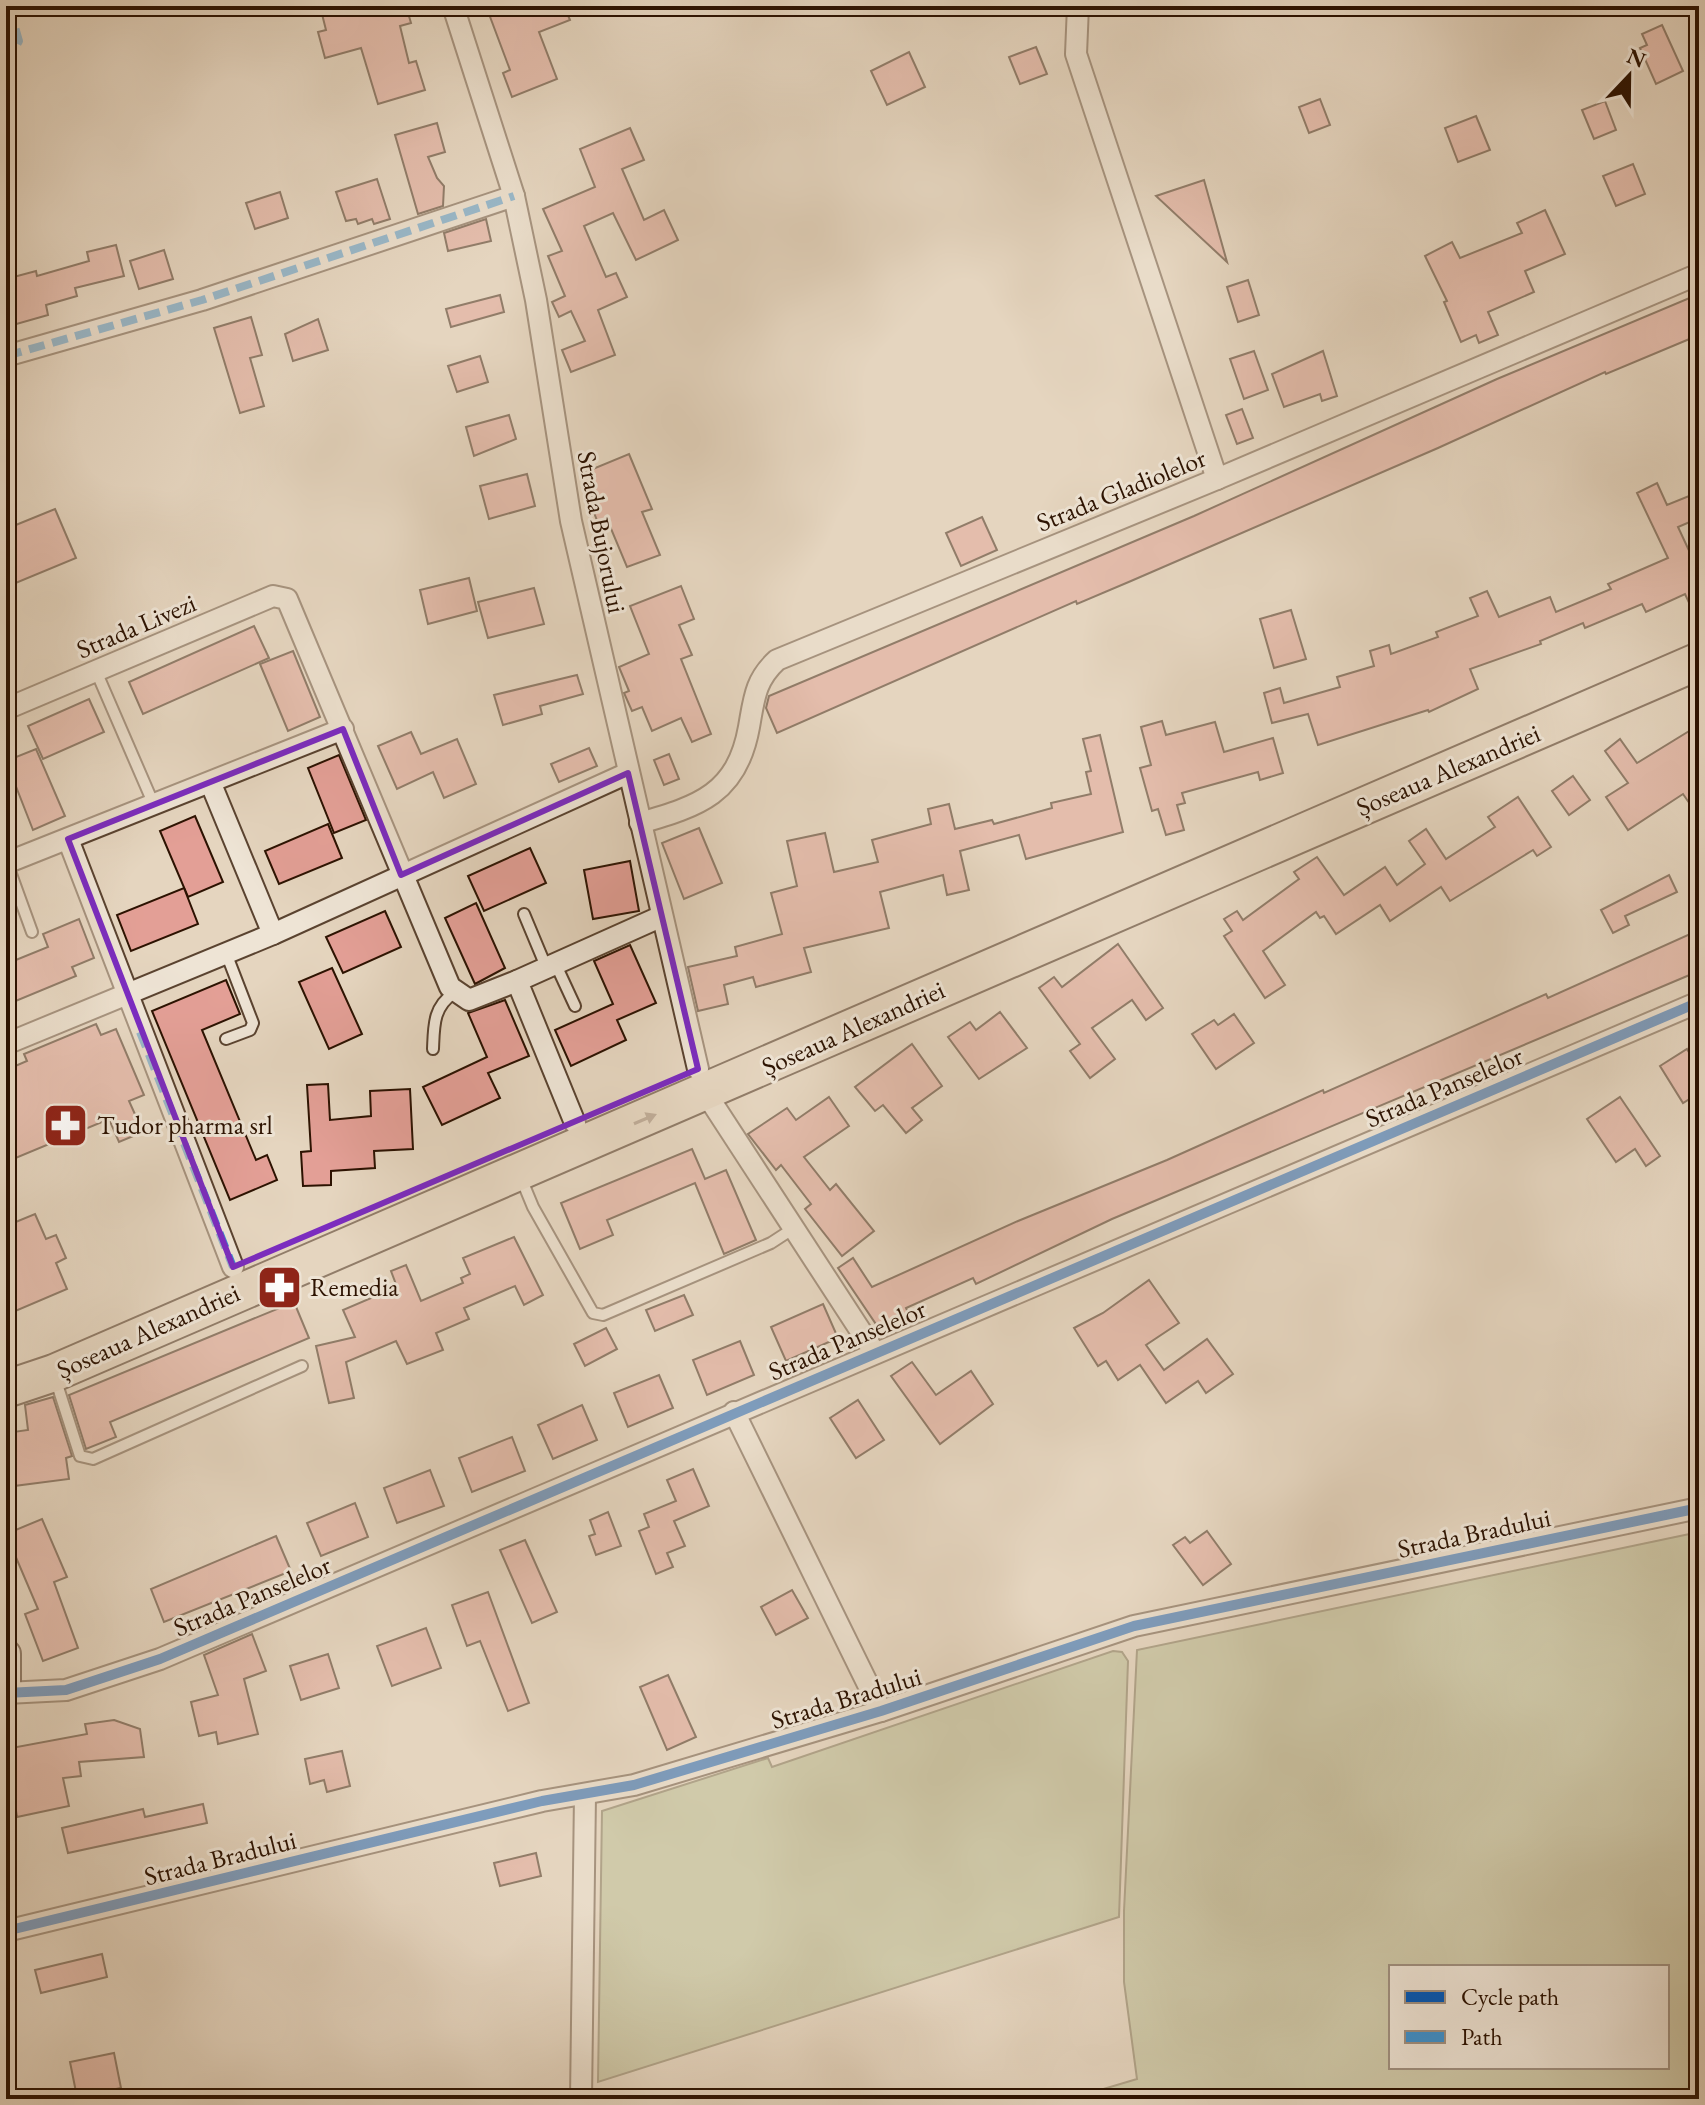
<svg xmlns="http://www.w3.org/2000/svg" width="1705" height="2105" font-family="'EB Garamond',serif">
<rect width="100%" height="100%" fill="#e5d5bf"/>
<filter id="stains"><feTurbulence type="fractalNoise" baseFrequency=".0025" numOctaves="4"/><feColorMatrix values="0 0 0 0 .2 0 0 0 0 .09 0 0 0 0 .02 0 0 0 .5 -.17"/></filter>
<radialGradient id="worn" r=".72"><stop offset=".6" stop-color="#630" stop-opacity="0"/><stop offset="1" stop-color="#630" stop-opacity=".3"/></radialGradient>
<g fill="#b6bd91" stroke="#716849" stroke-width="2" fill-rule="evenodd">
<path d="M1699,1532V2099H1100V2090L1137,2079L1124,1982V1911L1137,1650ZM1391,1967H1667V2067H1391Z"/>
<path d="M1113,1651L1122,1652L1128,1661L1119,1917L598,2082L602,1811L768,1758L772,1767Z"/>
</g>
<g fill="#e39f96" stroke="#2c1201" stroke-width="2">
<path d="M320,6H406L411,23L400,26L409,63L416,61L425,90L378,104L361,48L325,58L318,32L326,30Z"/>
<path d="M486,6H564L570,20L539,32L557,79L512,97L503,73L510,70Z"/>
<path d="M1662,25L1683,71L1656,84L1640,48L1647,45L1642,34Z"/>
<path d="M1036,47L1047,74L1020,84L1009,57Z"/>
<path d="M909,52L925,87L887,105L871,71Z"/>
<path d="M1320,99L1330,125L1309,133L1299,107Z"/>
<path d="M1605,101L1616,130L1594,139L1582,110Z"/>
<path d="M1476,116L1490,150L1458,162L1445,128Z"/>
<path d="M437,123L445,152L428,157L437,178L444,186L443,206L418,214L395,135Z"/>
<path d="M630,128L644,160L622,169L644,220L664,210L678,240L636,260L613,213L584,226L606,277L616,273L627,297L598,310L615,355L571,372L562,350L585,341L571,311L559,317L552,302L565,296L548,256L562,251L543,209L595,187L580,149Z"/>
<path d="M1633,164L1645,194L1616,206L1603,176Z"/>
<path d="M377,179L390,219L374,224L372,219L358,224L356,219L346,221L336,192Z"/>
<path d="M1204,180L1227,262L1156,196Z"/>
<path d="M280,192L288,218L255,229L246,203Z"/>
<path d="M1545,210L1565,254L1525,271L1534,292L1488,312L1498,335L1479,343L1476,335L1461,342L1444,302L1447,301L1425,256L1452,242L1460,258L1522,233L1517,223Z"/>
<path d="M486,219L491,241L448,251L444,233Z"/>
<path d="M116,245L124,276L75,288L77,296L46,305L48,315L6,327V279L36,271L37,276L89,261L87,252Z"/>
<path d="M164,250L173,279L139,289L130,261Z"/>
<path d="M1248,280L1259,315L1238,322L1227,287Z"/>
<path d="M1699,294V335L1606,374L1605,372L1438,448L1131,581L1077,604L1076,601L777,733L766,708L769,696L1194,516L1497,379Z"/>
<path d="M500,295L504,312L451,327L446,309Z"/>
<path d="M251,317L262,355L250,358L264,406L240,413L214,328Z"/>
<path d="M318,319L328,350L293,361L285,334Z"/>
<path d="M1254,351L1268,390L1244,399L1230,359Z"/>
<path d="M1323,351L1337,396L1322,401L1320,394L1284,407L1272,374Z"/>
<path d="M480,356L488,382L457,392L448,366Z"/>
<path d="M1242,409L1253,438L1237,444L1226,415Z"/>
<path d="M509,415L516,439L474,456L466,427Z"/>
<path d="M629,454L652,509L642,512L660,555L627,567L607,519L598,523L591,505L595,504L583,473Z"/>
<path d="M527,474L535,506L489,519L480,486Z"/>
<path d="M1657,483L1667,505L1699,492V518L1678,527L1699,572V624L1685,594L1646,612L1642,604L1585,628L1583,623L1540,641L1541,644L1470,669L1478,689L1429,712L1428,710L1318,745L1308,714L1272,723L1264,693L1280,688L1284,703L1340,687L1337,677L1374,666L1370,651L1389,645L1391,654L1438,637L1436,632L1478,616L1470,598L1487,591L1499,617L1550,597L1556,612L1611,589L1608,584L1668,558L1637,493Z"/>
<path d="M55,509L76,558L6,587V529Z"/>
<path d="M982,517L997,550L961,566L946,533Z"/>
<path d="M469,578L477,611L428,624L420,590Z"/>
<path d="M681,586L694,619L679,625L692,655L681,659L711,734L692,742L681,718L652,731L642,707L632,711L624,693L629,691L619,667L649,654L630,606Z"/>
<path d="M534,588L544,624L488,638L478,602Z"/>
<path d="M1291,610L1306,659L1274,668L1260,619Z"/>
<path d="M254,626L269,658L143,714L129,682Z"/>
<path d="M293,651L320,717L288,731L260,664Z"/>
<path d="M577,675L583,694L540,706L542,714L503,725L494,695Z"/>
<path d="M89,699L104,732L43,759L28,726Z"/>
<path d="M1162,721L1166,735L1215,722L1224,752L1273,738L1283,773L1260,780L1258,772L1182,793L1185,803L1177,805L1184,830L1166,835L1158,809L1152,811L1140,768L1151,765L1141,727Z"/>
<path d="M1699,725V817L1683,794L1628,830L1606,797L1628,783L1605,751L1620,739L1637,763Z"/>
<path d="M411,732L421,754L457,739L476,784L444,798L433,772L397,789L378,746Z"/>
<path d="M1100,735L1123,832L1026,859L1019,835L960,851L969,890L947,895L943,875L880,892L889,928L804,948L811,972L756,987L753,977L724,985L728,1004L698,1011L688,967L737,956L735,947L782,934L771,893L797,886L787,841L825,833L834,872L878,862L872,840L931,824L928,809L949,804L955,829L992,820L994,824L1052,808L1051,803L1091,794L1086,772L1091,771L1083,739Z"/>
<path d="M589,748L597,766L559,782L551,764Z"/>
<path d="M36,749L65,816L33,830L6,761Z"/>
<path d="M669,754L679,779L664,785L654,760Z"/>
<path d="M339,755L366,820L334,833L308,768Z"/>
<path d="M1573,776L1590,800L1569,815L1552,791Z"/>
<path d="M1518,797L1551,847L1537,856L1533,850L1450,901L1441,887L1390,921L1380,905L1336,934L1324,916L1320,918L1316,912L1263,951L1285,985L1265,998L1224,936L1232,931L1224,919L1237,911L1243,920L1299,879L1294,872L1317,857L1344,895L1385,867L1397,885L1425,864L1409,841L1426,829L1446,859L1495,827L1488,817Z"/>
<path d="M195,816L223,882L188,897L160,831Z"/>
<path d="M328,824L342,858L279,884L265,851Z"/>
<path d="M699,828L722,883L684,899L662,843Z"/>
<path d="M530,848L546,883L484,911L468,876Z"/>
<path d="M630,861L639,911L593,919L584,870Z"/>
<path d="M1669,875L1677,892L1625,916L1629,925L1613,933L1601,910Z"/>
<path d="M184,888L198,924L131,951L117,915Z"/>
<path d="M476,903L505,968L475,984L445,918Z"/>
<path d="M385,911L401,947L343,973L326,937Z"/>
<path d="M79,919L94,958L72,967L76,976L6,1005V964L48,947L43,934Z"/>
<path d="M1699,930V971L1112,1219L976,1284L973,1278L906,1308L909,1314L895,1320L899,1326L884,1336L838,1268L853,1258L872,1287L1018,1221L1167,1160L1323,1090L1324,1093L1546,994L1548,998Z"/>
<path d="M1118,944L1163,1008L1146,1020L1132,1000L1092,1028L1115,1059L1090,1078L1070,1051L1080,1044L1039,988L1054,977L1062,987Z"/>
<path d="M630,945L656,1003L617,1020L626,1040L571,1066L555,1030L613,1004L594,961Z"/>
<path d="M332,968L362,1034L329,1049L299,982Z"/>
<path d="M226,980L240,1014L202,1030L256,1160L267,1155L277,1180L230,1200L152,1011Z"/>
<path d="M505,1000L529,1056L488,1073L500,1098L442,1125L423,1087L487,1057L468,1013Z"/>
<path d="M1000,1012L1027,1048L979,1079L948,1037L970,1022L976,1030Z"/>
<path d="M1234,1014L1254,1043L1216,1069L1192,1034L1214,1020L1218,1025Z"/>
<path d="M96,1024L101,1035L116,1029L144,1095L129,1101L143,1132L119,1142L109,1119L6,1162V1070L27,1061L24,1054Z"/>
<path d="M912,1044L942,1086L912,1108L922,1120L906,1133L883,1105L875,1111L855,1087Z"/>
<path d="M1687,1049L1699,1069V1093L1683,1103L1660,1066Z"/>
<path d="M328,1084L330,1120L371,1116L370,1091L410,1089L413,1149L374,1151L375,1168L331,1171V1185L303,1186L301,1152L311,1151L307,1085Z"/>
<path d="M829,1097L849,1126L804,1157L830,1190L836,1184L874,1231L842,1256L805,1209L811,1204L781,1165L776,1170L748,1134L787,1108L796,1120Z"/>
<path d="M1620,1097L1660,1156L1646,1166L1635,1149L1616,1162L1587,1119Z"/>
<path d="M692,1149L705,1179L726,1170L756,1240L724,1254L695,1183L607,1220L613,1235L580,1249L561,1203Z"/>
<path d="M35,1214L46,1239L56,1235L66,1258L56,1263L67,1289L6,1315V1226Z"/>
<path d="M514,1237L543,1295L524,1305L515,1286L464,1308L469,1319L436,1333L443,1350L407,1364L396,1341L346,1362L354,1398L329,1403L316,1346L355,1337L343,1310L397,1287L391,1271L406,1265L421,1301L463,1283L461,1278L470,1274L463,1258Z"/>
<path d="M1149,1280L1179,1323L1146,1345L1164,1370L1207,1339L1233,1374L1206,1393L1198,1381L1166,1403L1140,1365L1118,1380L1106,1361L1098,1366L1074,1328L1103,1313Z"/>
<path d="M684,1295L693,1315L655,1331L646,1310Z"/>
<path d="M294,1302L309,1338L110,1422L116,1437L86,1449L69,1395Z"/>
<path d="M823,1304L838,1338L786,1361L771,1327Z"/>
<path d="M606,1328L617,1349L585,1366L574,1344Z"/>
<path d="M740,1341L754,1375L707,1395L693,1360Z"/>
<path d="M912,1362L936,1395L971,1371L993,1404L940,1444L891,1376Z"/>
<path d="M659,1375L673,1408L628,1427L614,1393Z"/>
<path d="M53,1397L72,1456L66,1458L69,1479L6,1487V1433L28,1430L25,1405Z"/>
<path d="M858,1400L884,1440L856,1458L830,1418Z"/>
<path d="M582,1405L597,1440L553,1459L538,1425Z"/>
<path d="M512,1437L525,1471L472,1492L459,1458Z"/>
<path d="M693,1469L709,1506L674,1521L685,1546L667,1553L673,1567L656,1574L639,1531L649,1527L644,1514L676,1501L667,1480Z"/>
<path d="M430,1470L444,1506L397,1523L384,1488Z"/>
<path d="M355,1503L368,1537L321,1556L307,1523Z"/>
<path d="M608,1512L621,1546L596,1555L589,1536L595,1534L590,1520Z"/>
<path d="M42,1519L67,1577L54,1582L78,1648L43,1661L25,1614L38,1609L6,1534Z"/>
<path d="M1207,1531L1231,1564L1203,1585L1173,1545L1185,1537L1190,1543Z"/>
<path d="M276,1536L291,1571L164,1622L151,1589Z"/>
<path d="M525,1540L557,1612L532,1623L500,1550Z"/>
<path d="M792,1590L808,1618L776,1635L761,1607Z"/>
<path d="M488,1592L529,1703L508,1711L480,1641L467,1646L452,1605Z"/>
<path d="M426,1628L441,1668L392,1686L377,1646Z"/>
<path d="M252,1634L266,1671L244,1679L258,1734L218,1744L216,1732L199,1736L191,1702L218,1695L204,1655Z"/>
<path d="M328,1654L339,1688L301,1700L290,1666Z"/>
<path d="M668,1675L696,1737L667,1750L640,1687Z"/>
<path d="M114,1720L140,1729L144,1757L79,1762L81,1776L63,1778L69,1806L17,1817L6,1749L87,1734L85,1724Z"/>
<path d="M342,1751L350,1786L327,1792L324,1780L310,1784L305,1759Z"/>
<path d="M203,1804L207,1823L68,1853L62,1828L143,1809L145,1817Z"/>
<path d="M536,1853L541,1876L500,1886L494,1863Z"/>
<path d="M102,1954L107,1977L41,1993L35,1970Z"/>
<path d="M114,2053L121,2088L77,2097L70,2062Z"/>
</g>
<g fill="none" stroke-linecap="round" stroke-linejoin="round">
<defs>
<g id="lane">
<path d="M96,671L154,805"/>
<path d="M6,843L14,860"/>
<path d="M7,863L32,932"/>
<path d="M524,914L547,969"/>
<path d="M226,953L253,1023L250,1030L226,1039"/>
<path d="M556,965L575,1006"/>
<path d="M433,1049C434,1026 433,1007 454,993"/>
<path d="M521,1178L533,1207L593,1313L603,1315L771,1243L794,1228"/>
<path d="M56,1381L80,1456L93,1459L302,1366"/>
</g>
<g id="street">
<path d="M453,6L514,196L536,300L571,521L698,1069"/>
<path d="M1078,6L1076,54L1217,479"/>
<path d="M6,356L202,300L514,196"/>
<path d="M6,709L273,596L287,599L450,987L469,1000L517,981"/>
<path d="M211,784L273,934"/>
<path d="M640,823C699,806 737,794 749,727C754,699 755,680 777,660L1217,479L1699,274"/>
<path d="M68,839L233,1267"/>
<path d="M6,863L343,729"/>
<path d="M6,1044L273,934L628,773"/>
<path d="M705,1092L875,1353"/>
<path d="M575,1123L517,981L660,917"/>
<path d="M734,1412L881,1711"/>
<path d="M6,1693L66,1690L160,1659L1699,1002"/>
<path d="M6,1931L542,1801L634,1785L881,1711L1134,1626L1699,1508"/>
<path d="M581,2099L585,1795"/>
</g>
<path id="secondary" d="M6,1654V1690"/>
<path id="highway" d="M6,1389L54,1373L1699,661"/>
</defs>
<use href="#lane" stroke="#5a4330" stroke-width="14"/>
<use href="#street" stroke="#5a4330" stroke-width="24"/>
<use href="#secondary" stroke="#2c1201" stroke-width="32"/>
<use href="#highway" stroke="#2c1201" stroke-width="40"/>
<use href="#lane" stroke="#eee4d5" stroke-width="10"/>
<use href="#street" stroke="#eee4d5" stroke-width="20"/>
<use href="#secondary" stroke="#eee4d5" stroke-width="28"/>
<use href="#highway" stroke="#e5d5bf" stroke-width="36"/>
<g stroke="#3c92d0" stroke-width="8" stroke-dasharray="16 8" stroke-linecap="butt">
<path d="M6,65L19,41L9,6"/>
<path d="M6,356L202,300L514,196"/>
<path d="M140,1032L233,1267"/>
</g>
<defs>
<g id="cycleway">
<path d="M6,1693L66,1690L160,1659L1699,1002"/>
<path d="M6,1931L542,1801L634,1785L881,1711L1134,1626L1699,1508"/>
</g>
</defs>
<use href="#cycleway" stroke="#eee4d5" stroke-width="15"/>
<use href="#cycleway" stroke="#0057b8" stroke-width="10"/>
</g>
<defs><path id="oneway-solid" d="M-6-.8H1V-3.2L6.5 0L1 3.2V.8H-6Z" transform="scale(2)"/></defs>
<use fill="#927d6a" href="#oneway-solid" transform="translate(645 1119) rotate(-23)"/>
<path d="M0 0H1705V2105H0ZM343,729L401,875L628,773L698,1069L233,1267L68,839Z" fill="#e5d5bf" fill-opacity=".55" fill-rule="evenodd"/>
<path fill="none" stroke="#7b2cbf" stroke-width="6" stroke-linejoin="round" d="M343,729L401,875L628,773L698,1069L233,1267L68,839Z"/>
<defs>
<symbol id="pharmacy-square" viewBox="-11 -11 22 22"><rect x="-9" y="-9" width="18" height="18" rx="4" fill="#8f2418" stroke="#eee4d5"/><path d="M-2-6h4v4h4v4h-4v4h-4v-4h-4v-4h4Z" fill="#fff"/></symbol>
</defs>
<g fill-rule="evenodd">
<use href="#pharmacy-square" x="40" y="1100" width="51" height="51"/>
<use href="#pharmacy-square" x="254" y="1262" width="51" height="51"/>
</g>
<g text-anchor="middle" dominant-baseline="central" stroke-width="6" stroke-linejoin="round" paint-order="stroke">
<g font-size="26" fill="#2c1201" stroke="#eee4d5">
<text transform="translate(1121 490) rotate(-22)">Strada Gladiolelor</text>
<text transform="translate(602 532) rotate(79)">Strada Bujorului</text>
<text transform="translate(136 626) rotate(-23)">Strada Livezi</text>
<text transform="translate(1448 770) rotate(-23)">Șoseaua Alexandriei</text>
<text transform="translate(853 1028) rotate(-24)">Șoseaua Alexandriei</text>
<text transform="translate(1444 1087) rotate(-23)">Strada Panselelor</text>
<text transform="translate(148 1331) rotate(-24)">Șoseaua Alexandriei</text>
<text transform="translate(847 1340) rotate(-23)">Strada Panselelor</text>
<text transform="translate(1474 1533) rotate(-12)">Strada Bradului</text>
<text transform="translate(252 1596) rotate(-23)">Strada Panselelor</text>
<text transform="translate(846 1698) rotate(-17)">Strada Bradului</text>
<text transform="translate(220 1858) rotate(-14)">Strada Bradului</text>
</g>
<g font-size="26" fill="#2c1201" stroke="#eee4d5" text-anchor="start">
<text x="97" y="1125">Tudor pharma srl</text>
<text x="310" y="1287">Remedia</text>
</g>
</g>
<rect width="1705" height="2105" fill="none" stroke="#e5d5bf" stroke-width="32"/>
<rect x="8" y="8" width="1689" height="2089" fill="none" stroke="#2c1201" stroke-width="4"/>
<rect x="16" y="16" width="1673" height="2073" fill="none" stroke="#2c1201" stroke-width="2"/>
<rect x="1389" y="1965" width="280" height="104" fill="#eee4d5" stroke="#a09080" stroke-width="2"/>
<rect x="1405" y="1991" width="40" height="12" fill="#0057b8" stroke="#a09080" stroke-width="2"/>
<text x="1461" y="2005" font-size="24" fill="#2c1201">Cycle path</text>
<rect x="1405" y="2031" width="40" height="12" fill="#3c92d0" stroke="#a09080" stroke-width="2"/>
<text x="1461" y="2045" font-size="24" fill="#2c1201">Path</text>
<g transform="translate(1629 76) rotate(22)" stroke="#eee4d5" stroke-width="6" paint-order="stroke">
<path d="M0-6L14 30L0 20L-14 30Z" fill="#2c1201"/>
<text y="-12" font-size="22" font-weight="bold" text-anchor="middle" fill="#2c1201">N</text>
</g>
<rect width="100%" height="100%" filter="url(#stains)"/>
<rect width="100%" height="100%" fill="url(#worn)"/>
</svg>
